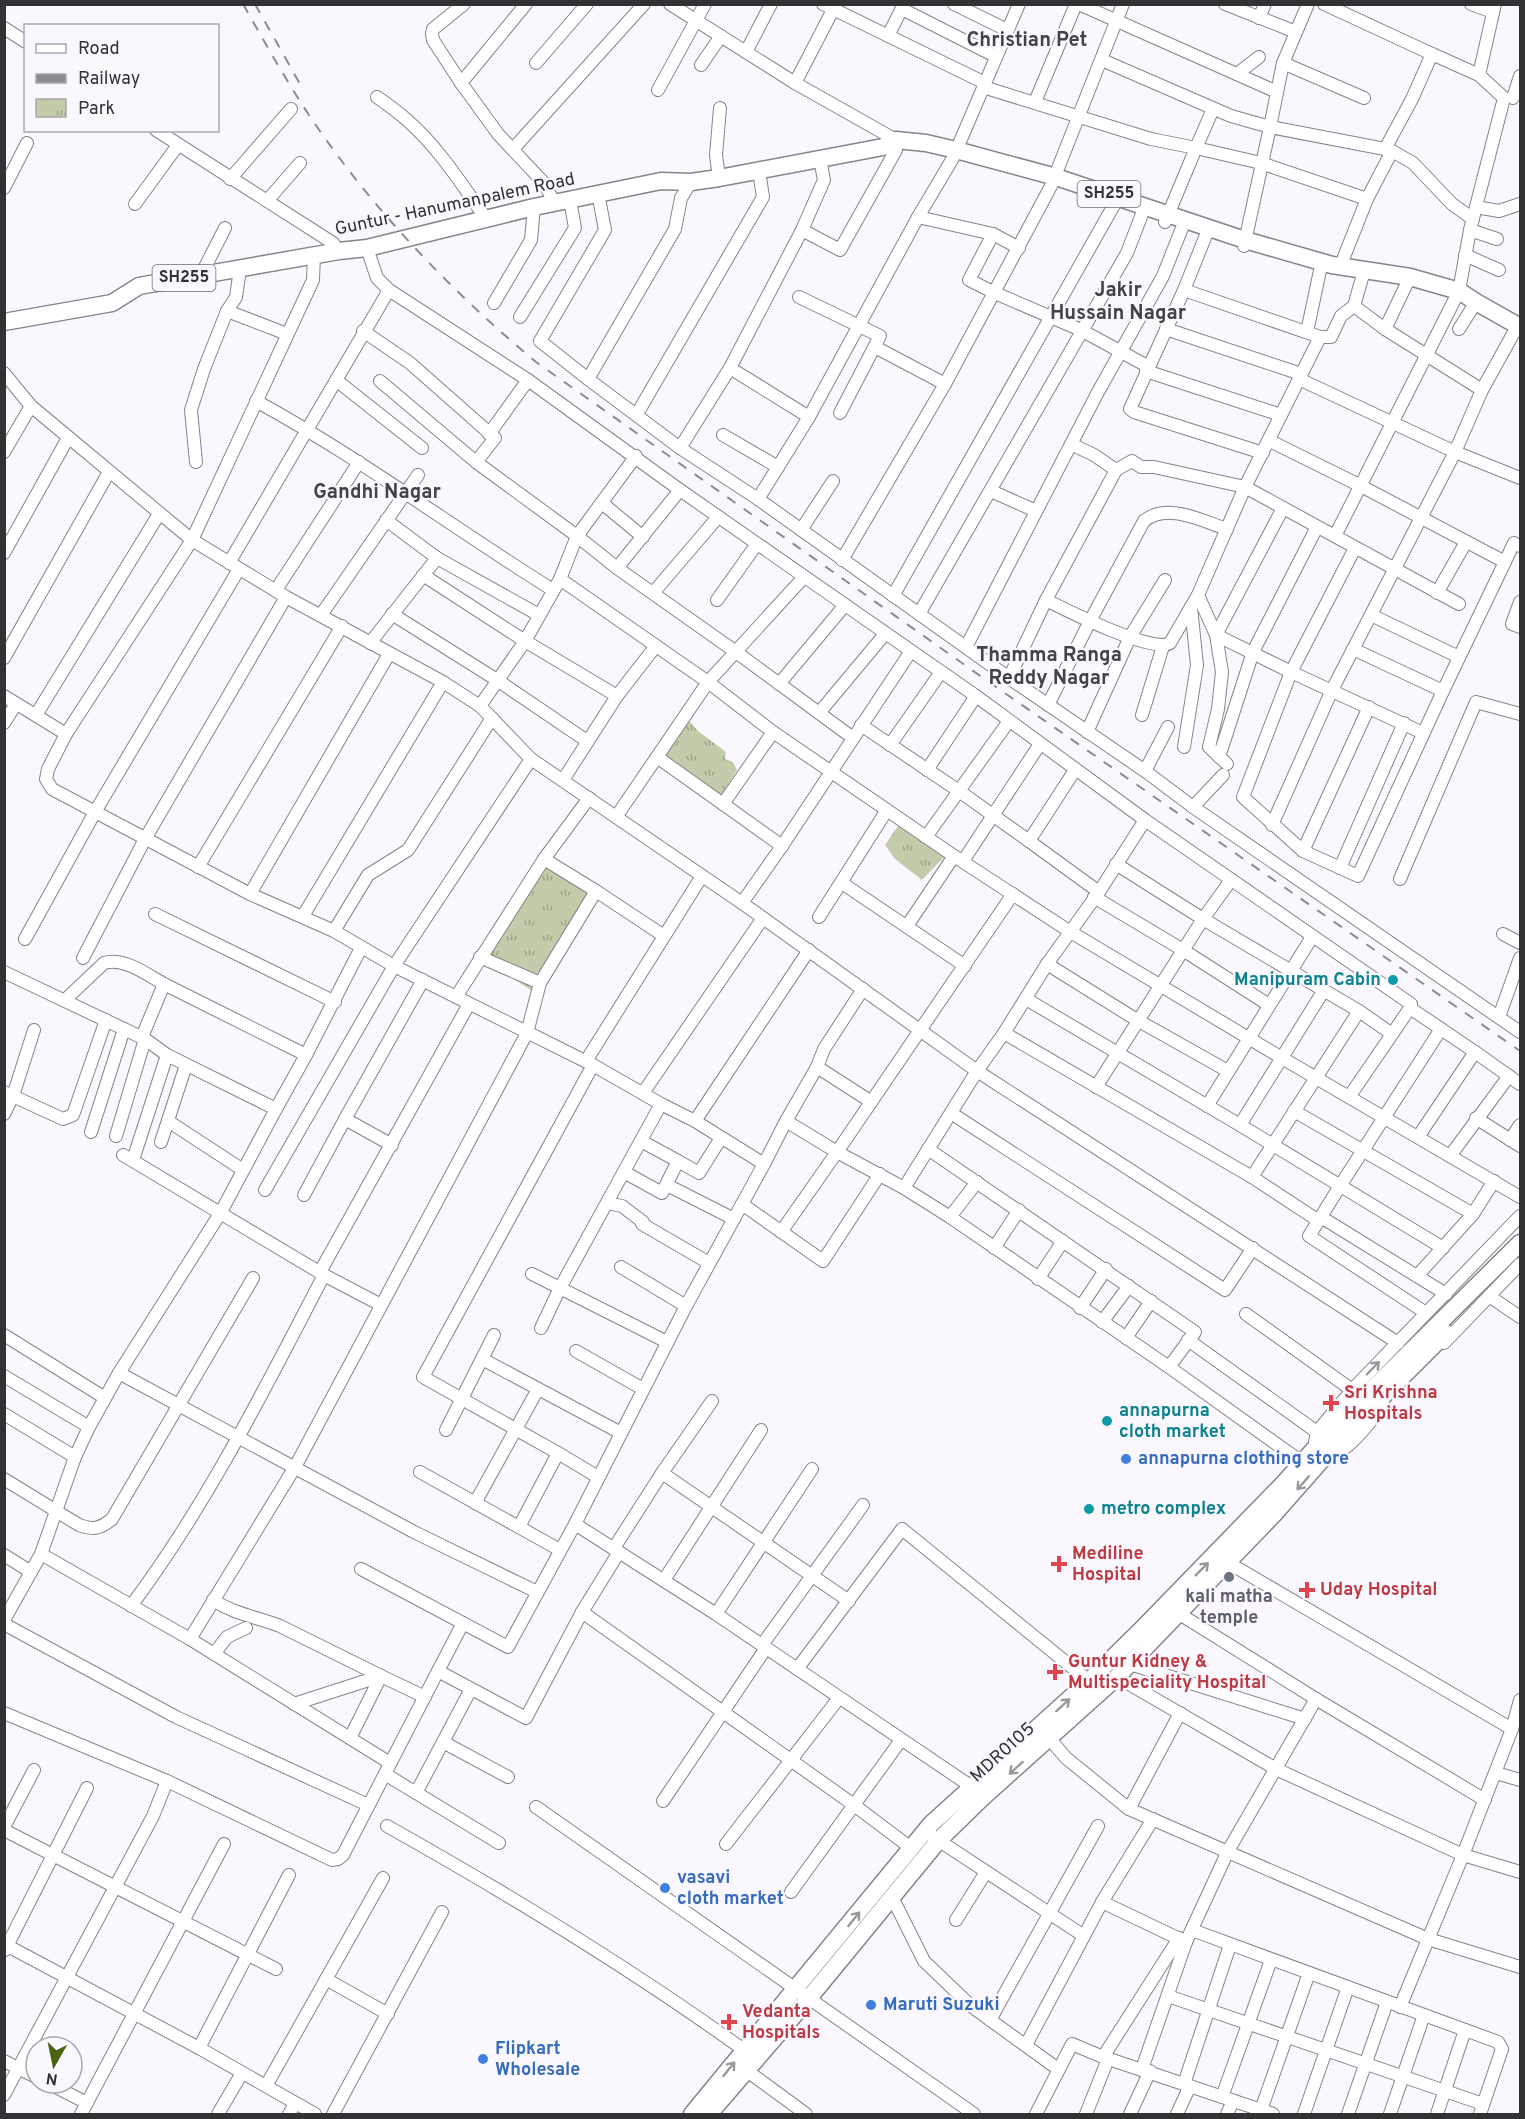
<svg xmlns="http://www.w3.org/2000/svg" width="1525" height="2119" font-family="Overpass,sans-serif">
<defs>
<pattern id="park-tufts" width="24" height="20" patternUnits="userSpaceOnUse" patternTransform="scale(1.5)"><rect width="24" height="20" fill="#c3ccaa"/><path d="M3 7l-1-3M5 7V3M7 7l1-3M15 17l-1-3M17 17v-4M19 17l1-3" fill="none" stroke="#9fa68b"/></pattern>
</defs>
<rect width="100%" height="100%" fill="#faf7fe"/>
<g fill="url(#park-tufts)">
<path d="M686,717L698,731L726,752L725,759L733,762L737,770L720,797L663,754Z"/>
<path d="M900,823L946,855L922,880L895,859L885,845Z"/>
<path d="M545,863L592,895L534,992L485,961Z"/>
</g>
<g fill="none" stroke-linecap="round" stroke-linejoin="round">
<defs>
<g id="minor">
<path d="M464,4L433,29L432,34L433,40L461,83L498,134L545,184L554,203"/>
<path d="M670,4L795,83L896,140V150L840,250L802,230"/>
<path d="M823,4L985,83"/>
<path d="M954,4L1007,30"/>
<path d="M1079,4L1277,92"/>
<path d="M1225,4L1296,32"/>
<path d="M1324,4L1432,54"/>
<path d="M1471,4L1493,12"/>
<path d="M902,9L995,56"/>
<path d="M1259,18L1265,4"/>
<path d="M4,28L26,42"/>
<path d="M888,36L904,4"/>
<path d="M746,52L771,4"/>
<path d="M1102,60L1231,116L1270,127L1283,63L1364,98"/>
<path d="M536,63L587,4"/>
<path d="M1283,63L1308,4"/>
<path d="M701,65L721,36"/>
<path d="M1237,74L1259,57"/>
<path d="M461,83L526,4"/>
<path d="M795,83L836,4"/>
<path d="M983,87L1151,139L1196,148L1213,109"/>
<path d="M658,90L705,4"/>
<path d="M377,97C387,104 398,112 407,120C439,148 463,186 487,220"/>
<path d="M1513,98L1520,76"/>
<path d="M1035,102L1076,4"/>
<path d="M156,130L333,243L339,251"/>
<path d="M513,149L644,4"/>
<path d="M1391,151L1385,149L1412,99L1432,54L1479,75"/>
<path d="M719,178L716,155L720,108"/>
<path d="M230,179L291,109"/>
<path d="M691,182L681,198L675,229L588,379L680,448L758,499L1009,678L1145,771L1193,807L1520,1032"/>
<path d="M4,188L27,143"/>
<path d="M267,201L300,163"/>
<path d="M135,204L178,145"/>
<path d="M1476,207L1499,211L1520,204"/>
<path d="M918,217L993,234L1019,248"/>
<path d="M1165,222L1196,148L1261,163L1367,199"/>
<path d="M1470,230L1497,239"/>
<path d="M993,234L969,280L995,293L1081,330L1149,367"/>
<path d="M1206,235L1184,290L1130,409L1134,412L1263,453"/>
<path d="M1244,246L1270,127L1385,149"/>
<path d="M367,248L377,278L389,290L528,380L680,490L976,696L1145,820L1411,1004L1410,1008L1475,1052"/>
<path d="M314,255L313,280L192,540L66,734L48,769L46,779L52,789L250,894L334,931L394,966L593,1065"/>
<path d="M1465,255L1499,270"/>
<path d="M1340,267L1367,199L1392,151L1413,163L1452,204L1473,219"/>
<path d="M201,275L225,228"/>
<path d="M1184,290L1320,337H1331L1341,316L1354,306L1364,271"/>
<path d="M799,297L880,336L840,413"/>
<path d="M494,303L531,240L534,207"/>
<path d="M1354,306L1385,329L1482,390"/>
<path d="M227,311L287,334"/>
<path d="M520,317L575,228L570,200"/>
<path d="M1166,329L1301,374"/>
<path d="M1385,329L1410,277"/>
<path d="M1459,329L1476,302"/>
<path d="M363,331L410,363L495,438L476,462"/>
<path d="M1307,332L1322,261"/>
<path d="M875,347L945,384"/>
<path d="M730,368L809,417"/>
<path d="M1146,371L1281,415"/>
<path d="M4,373L31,406L192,540L286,597L443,682L480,706L531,759L742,903L977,1071L904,1188L950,1217L1169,1367L1303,1463"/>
<path d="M588,379L540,341L605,230L598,193"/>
<path d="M1299,379L1455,452L1520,478"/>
<path d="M336,380L422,448"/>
<path d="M380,381L476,462L577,536L617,568L736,652L853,738"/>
<path d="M256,401C359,457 453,528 553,590"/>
<path d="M637,414L763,197L759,171"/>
<path d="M489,434L528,380"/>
<path d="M723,435L778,467"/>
<path d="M1270,441L1361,486L1505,562"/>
<path d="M680,448L730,368L802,230L824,180L820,159"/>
<path d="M4,452L31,406"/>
<path d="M196,462L191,410L204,369L227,311L236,297L240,269"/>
<path d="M1116,470L1132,461L1141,467H1154L1245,487L1459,604"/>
<path d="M991,491L1036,511"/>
<path d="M758,499L809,417L918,217L953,158L1019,4"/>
<path d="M602,503L643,537"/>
<path d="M386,520L437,558L539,615"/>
<path d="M801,530L833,481"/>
<path d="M1335,536L1459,291L1470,230L1504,98L1479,75L1495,4"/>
<path d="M1355,548L1291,672L1243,797L1303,851L1358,876L1443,691L1514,543L1520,546"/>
<path d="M4,553L68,438"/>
<path d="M842,560L945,384L1051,186L1123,4"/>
<path d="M229,563L389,290"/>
<path d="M617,568L680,490"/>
<path d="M423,575L525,641L617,696L563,780"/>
<path d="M560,579L708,682L773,732L954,856L1069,931L1282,1058L1520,1197"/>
<path d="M276,590L359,462"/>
<path d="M653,593L718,517"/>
<path d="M1437,593L1466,542"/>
<path d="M1198,595L1216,635L1291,672L1423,733"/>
<path d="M893,596L1114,205"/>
<path d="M717,600L757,544"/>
<path d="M1046,600C1066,610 1153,654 1170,643L1198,595L1245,487L1320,337"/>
<path d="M1520,602L1512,624L1520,627"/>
<path d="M392,614L497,680L587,741"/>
<path d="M919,614L1127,253L1142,214"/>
<path d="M321,615L418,475"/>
<path d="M1371,615L1459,657"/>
<path d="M370,643L437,558"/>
<path d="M966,647L1098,392L1163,276L1182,228"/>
<path d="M1353,649L1443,691"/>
<path d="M4,658L109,472"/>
<path d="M1009,678L1046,600L1116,470L1094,455L1071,444"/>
<path d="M779,684L845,605"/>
<path d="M4,696L66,734"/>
<path d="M617,696L655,647"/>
<path d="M1048,705L1090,621L1144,521C1167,502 1202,521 1227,529"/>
<path d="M480,706L525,641L560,579L577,536L636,456"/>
<path d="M819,713L885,634"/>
<path d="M36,715L159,514"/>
<path d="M1142,715L1163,646"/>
<path d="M4,723L16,704"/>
<path d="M861,725L959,791L1029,841"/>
<path d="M1087,732L1130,637L1165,580"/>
<path d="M890,745L941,672"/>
<path d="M1184,747L1197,665L1191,607"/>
<path d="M657,757L782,846"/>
<path d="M1219,757L1253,652L1317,527"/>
<path d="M1227,764L1209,747L1218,709L1222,672L1216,635L1283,508"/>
<path d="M927,770L976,696"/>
<path d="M1075,770L1029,841L1099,892"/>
<path d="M1145,771L1168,727"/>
<path d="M723,804L773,732"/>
<path d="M1193,807L1223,775"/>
<path d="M616,817L708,682L804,577"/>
<path d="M1145,820L1099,892L1047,964L1004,1033L977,1071L1398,1343"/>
<path d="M1272,825L1332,690L1455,452L1482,390L1518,325"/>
<path d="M926,837L1009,721"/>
<path d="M1303,851L1369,707"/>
<path d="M544,859L596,891L664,936"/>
<path d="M963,861L1040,744"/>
<path d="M1116,864L1203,919L1359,1011L1392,1034"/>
<path d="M198,867L342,626"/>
<path d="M1340,868L1404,723"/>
<path d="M1400,879L1476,702L1520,714"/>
<path d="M842,883L965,966"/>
<path d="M250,894L389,654"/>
<path d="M1094,897L1183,950L1269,1005"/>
<path d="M742,903L782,846L911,651"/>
<path d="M155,914L335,1002"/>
<path d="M303,916L443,682"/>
<path d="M819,917L887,810"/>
<path d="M907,926L954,856"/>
<path d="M334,931L368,875L408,850L492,718"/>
<path d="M1503,934L1520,943"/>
<path d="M25,939L95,812L239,569"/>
<path d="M480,957L540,983"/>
<path d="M83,958L145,839L286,597"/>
<path d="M1047,964L1137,1020L1228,1071"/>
<path d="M4,972L145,1039L167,1055L276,1109L221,1212L119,1373L89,1427L75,1457L41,1554L4,1620"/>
<path d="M456,997L544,859L589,798"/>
<path d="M1026,999L1240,1125L1443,1248"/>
<path d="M65,1000L104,963C124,957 146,974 164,984"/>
<path d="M1499,1017L1520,958"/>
<path d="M1004,1033L1252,1177L1319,1221"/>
<path d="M142,1037L164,984L306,1055L276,1109"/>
<path d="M306,1055L361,948"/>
<path d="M586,1061L702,876"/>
<path d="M817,1067L824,1049L863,989"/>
<path d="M1096,1087L1203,919L1231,880"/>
<path d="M4,1092L63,1119L73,1115L106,1020"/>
<path d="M643,1093L763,918"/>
<path d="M1349,1097L1410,1008"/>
<path d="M1207,1106L1312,937"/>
<path d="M1294,1111L1473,1214"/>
<path d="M951,1113L1225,1290L1253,1248"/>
<path d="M4,1114L13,1096L34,1030"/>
<path d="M1476,1118L1520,1146"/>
<path d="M345,1119L423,980"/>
<path d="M168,1121L243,1170"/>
<path d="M695,1121L809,950"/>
<path d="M786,1121L817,1067L870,1101"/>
<path d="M1240,1125L1324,990"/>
<path d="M91,1132L124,1029"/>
<path d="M116,1136L145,1039"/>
<path d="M1418,1137L1475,1052L1520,1084"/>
<path d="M1510,1140L1520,1125"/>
<path d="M641,1141L678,1161"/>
<path d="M161,1142L186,1065"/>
<path d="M928,1149L1195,1332L1169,1367"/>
<path d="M123,1155L324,1275L381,1305"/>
<path d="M1450,1156L1509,1076"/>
<path d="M133,1160L167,1055"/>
<path d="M764,1164L786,1121L837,1152L781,1232"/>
<path d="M624,1172L662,1193L678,1161L699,1173L721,1138"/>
<path d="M1252,1177L1359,1011"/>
<path d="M667,1185L734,1219"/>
<path d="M904,1188L837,1152L1013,894"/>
<path d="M265,1190L394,966L531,759"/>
<path d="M304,1195L345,1119L392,1145"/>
<path d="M607,1203L622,1206L643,1222"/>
<path d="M742,1204L823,1261L880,1174"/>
<path d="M950,1217L977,1182"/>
<path d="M1321,1217L1446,1294"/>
<path d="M642,1224L709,1263"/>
<path d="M994,1248L1019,1210"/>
<path d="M621,1267L686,1306"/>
<path d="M320,1272L469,1004"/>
<path d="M532,1274L667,1342"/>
<path d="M1417,1276L1473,1214L1494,1181"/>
<path d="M1038,1279L1063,1241"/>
<path d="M1489,1296L1520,1317"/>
<path d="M1080,1308L1106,1269"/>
<path d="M1426,1313L1309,1236L1340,1186L1441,1029"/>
<path d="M1246,1314L1352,1390"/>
<path d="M1102,1322L1129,1286"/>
<path d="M541,1328L560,1288L661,1104L695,1121L764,1164L686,1306L575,1524"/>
<path d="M4,1335L105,1398"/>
<path d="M1126,1338L1151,1301"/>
<path d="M1188,1340L1317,1432"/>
<path d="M1444,1343L1520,1264"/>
<path d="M576,1351L643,1389"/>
<path d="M484,1360L621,1433"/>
<path d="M119,1373L414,1532L537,1592"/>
<path d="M4,1376L89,1427"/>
<path d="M4,1414L75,1457"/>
<path d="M446,1430L494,1335"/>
<path d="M1317,1446L1315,1442L1317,1432L1352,1390L1520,1216"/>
<path d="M558,1453L598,1477"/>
<path d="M1326,1455C1348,1455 1370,1421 1384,1405"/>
<path d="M420,1472L560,1550"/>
<path d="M662,1473L849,1601"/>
<path d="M4,1479L79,1525C93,1530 100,1529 112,1519L253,1278"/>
<path d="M475,1503L538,1389"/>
<path d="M519,1527L558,1453L423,1377L593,1065L661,1104"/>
<path d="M614,1548L662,1473L712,1401"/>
<path d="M619,1552L582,1612L854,1805L911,1848"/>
<path d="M41,1554L190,1639L390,1763"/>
<path d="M4,1555L31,1572"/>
<path d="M1227,1562L1512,1729L1463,1855L1400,2007"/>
<path d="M361,1569L508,1647L575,1524L716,1614L972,1787"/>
<path d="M664,1580L761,1430"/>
<path d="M213,1600C234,1614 257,1617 280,1626L381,1676L350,1738"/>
<path d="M131,1606C208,1503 265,1388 324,1275"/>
<path d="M1178,1613L1316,1699L1485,1800"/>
<path d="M716,1614L812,1469"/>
<path d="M463,1623L438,1671L526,1718L582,1612"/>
<path d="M4,1624L176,1717L368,1805"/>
<path d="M190,1639L295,1467L527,1033L540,983L596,891"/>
<path d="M762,1645L863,1505"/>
<path d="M214,1654L227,1637L246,1628"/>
<path d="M1130,1664L1305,1719"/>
<path d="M797,1669L902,1529L1089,1681"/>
<path d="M1117,1677L1276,1769L1463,1855L1520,1872"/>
<path d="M294,1704L381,1676L425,1697"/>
<path d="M4,1713L167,1781L332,1860L338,1859L343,1855L438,1671"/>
<path d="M1512,1729L1520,1700"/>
<path d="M1049,1738L1066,1758L1129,1809L1428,1939L1520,1967"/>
<path d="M443,1742L508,1777"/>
<path d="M1496,1773L1520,1780"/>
<path d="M385,1774L499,1843"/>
<path d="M416,1793L471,1689"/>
<path d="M663,1801L766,1648"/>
<path d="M536,1807L974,2114"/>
<path d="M1129,1809L1180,1713"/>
<path d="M387,1826C510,1895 630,1968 744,2050"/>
<path d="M4,1827L34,1770"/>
<path d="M4,1830L276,1969"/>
<path d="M932,1836L1084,1936"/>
<path d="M726,1844L839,1698"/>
<path d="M791,1892L901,1740"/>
<path d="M892,1897L924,1961L971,2006L1058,2069"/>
<path d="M1102,1902L1153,1819"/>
<path d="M956,1920L986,1872"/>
<path d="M1192,1930L1498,2042L1502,2049L1480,2114"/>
<path d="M4,1944L199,2048L315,2114"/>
<path d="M5,1950L87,1788"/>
<path d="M326,1979L388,2014"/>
<path d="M1168,1996L1483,2104"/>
<path d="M990,2020L1098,1826"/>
<path d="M1026,2045L1102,1902L1186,1942"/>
<path d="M199,2048L289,1875"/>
<path d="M1103,2057L1179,1938"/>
<path d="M4,2061L36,2077"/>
<path d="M1142,2069L1186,1942L1228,1851L1316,1699"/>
<path d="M746,2070L806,2114"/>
<path d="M48,2083L87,2103"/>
<path d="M1184,2084L1230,1945"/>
<path d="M266,2086L383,1878"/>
<path d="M4,2095L153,1816L167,1781"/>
<path d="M1222,2097L1271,1960"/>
<path d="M1261,2110L1309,1973"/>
<path d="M81,2114L224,1844"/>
<path d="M218,2114L242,2073"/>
<path d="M289,2114L295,2104"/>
<path d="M333,2114L442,1912"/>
<path d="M1036,2114L1072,2044L1103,2057L1273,2114"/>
<path d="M1086,2114L1108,2059"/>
<path d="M1130,2114L1150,2071"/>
<path d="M1177,2114L1190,2086"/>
<path d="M1227,2114L1233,2101"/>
<path d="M1304,2114L1348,1987"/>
<path d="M1348,2114L1387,2002"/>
<path d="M1390,2114L1424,2015"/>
<path d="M1437,2114L1465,2030"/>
</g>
<g id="major">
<path d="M4,322L112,303L139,286L339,251L367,248L534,207L661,181L691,182L719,178L883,147L896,140L926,143L956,150L1056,177L1245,240L1332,265L1410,277L1459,291L1476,302L1520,327"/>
<path d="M692,2114L931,1824L1089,1681L1140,1631L1283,1484L1333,1428L1520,1243"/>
<path d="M709,2114L809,1998L939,1840L982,1798L1117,1677L1275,1513L1341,1438L1446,1333"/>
</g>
</defs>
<use href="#minor" stroke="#87848b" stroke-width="14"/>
<use href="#major" stroke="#87848b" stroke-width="19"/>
<use href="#minor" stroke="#fff" stroke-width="12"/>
<use href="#major" stroke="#fff" stroke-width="16"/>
<g stroke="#8e8b90" stroke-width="2" stroke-dasharray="10 10" stroke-linecap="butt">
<path d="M243,4C265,43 287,82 311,118C373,210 451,291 536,362L986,680L1520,1051"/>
<path d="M255,4L300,84"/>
</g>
</g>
<defs><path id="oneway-shaft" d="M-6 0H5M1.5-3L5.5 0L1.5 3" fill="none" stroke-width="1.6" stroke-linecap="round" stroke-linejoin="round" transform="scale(1.5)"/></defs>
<g stroke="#99989a">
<use href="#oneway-shaft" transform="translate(1373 1368) rotate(-46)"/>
<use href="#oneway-shaft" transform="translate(1303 1483) rotate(132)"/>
<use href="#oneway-shaft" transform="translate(1202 1569) rotate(-45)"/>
<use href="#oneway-shaft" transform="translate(1063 1705) rotate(-42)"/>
<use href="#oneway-shaft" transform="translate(1016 1768) rotate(138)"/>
<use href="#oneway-shaft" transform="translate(854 1919) rotate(-51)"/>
<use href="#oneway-shaft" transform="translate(729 2069) rotate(-51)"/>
</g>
<g fill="#0f9aa8" stroke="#faf7fe" stroke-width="2">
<circle cx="1393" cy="980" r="6"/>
<circle cx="1107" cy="1421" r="6"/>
<circle cx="1089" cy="1509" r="6"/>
</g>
<g fill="#e0444e" stroke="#faf7fe" stroke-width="2">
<path d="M1328 1394h6v6h6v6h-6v6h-6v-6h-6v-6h6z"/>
<path d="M1056 1555h6v6h6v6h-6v6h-6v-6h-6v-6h6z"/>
<path d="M1304 1581h6v6h6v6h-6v6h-6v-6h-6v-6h6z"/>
<path d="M1052 1663h6v6h6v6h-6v6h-6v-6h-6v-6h6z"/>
<path d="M726 2013h6v6h6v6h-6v6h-6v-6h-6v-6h6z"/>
</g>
<g fill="#3f7fe0" stroke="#faf7fe" stroke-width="2">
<circle cx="1126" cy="1459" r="6"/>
<circle cx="665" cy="1888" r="6"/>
<circle cx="871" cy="2005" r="6"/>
<circle cx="483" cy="2059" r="6"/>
</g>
<circle fill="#6b7280" stroke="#faf7fe" stroke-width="2" cx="1229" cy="1577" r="6"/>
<g text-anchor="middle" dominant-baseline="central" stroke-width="4.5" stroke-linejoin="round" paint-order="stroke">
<g fill="#faf7fe" stroke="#6f6c71" stroke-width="1.5">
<rect x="1077.5" y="181" width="63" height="26" rx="4.5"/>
<rect x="152.5" y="265" width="63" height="26" rx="4.5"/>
</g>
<g font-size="16" font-weight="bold" fill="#333134">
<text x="1109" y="194">SH255</text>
<text x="184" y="278">SH255</text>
</g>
<g font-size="18" fill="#333134" stroke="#faf7fe">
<text transform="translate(455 205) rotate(-12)">Guntur - Hanumanpalem Road</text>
<text transform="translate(1003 1753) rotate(-42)">MDR0105</text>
</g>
<g font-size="18" font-weight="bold" fill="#0d838f" stroke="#faf7fe" text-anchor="start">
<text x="1381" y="980" text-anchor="end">Manipuram Cabin</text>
<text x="1119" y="1411">annapurna<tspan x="1119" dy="21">cloth market</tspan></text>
<text x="1101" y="1509">metro complex</text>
</g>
<g font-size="18" font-weight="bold" fill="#be3a42" stroke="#faf7fe" text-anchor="start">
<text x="1344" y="1393">Sri Krishna<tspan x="1344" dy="21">Hospitals</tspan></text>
<text x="1072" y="1554">Mediline<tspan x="1072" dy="21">Hospital</tspan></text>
<text x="1320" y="1590">Uday Hospital</text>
<text x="1068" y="1662">Guntur Kidney &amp;<tspan x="1068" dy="21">Multispeciality Hospital</tspan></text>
<text x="742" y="2012">Vedanta<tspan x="742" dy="21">Hospitals</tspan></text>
</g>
<g font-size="18" font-weight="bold" fill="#366cbe" stroke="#faf7fe" text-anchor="start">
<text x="1138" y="1459">annapurna clothing store</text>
<text x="677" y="1878">vasavi<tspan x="677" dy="21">cloth market</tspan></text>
<text x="883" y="2005">Maruti Suzuki</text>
<text x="495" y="2049">Flipkart<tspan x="495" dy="21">Wholesale</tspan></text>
</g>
<g font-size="18" font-weight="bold" fill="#5b616d" stroke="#faf7fe">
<text x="1229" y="1597">kali matha<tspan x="1229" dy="21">temple</tspan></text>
</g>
<g font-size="20" font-weight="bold" fill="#464249" stroke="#faf7fe">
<text x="1027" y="41">Christian Pet</text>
<text x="1118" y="291">Jakir<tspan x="1118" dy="23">Hussain Nagar</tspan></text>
<text x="377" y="493">Gandhi Nagar</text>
<text x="1049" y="656">Thamma Ranga<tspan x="1049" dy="23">Reddy Nagar</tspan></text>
</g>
</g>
<rect width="1525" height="2119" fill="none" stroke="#333134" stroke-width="12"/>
<rect x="24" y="24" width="195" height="108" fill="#faf7fe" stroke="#aaa8ad" stroke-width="1.5"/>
<rect x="36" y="44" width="30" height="9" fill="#ffffff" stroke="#aaa8ad" stroke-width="1.5"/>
<text x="78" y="54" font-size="18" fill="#333134">Road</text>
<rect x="36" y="74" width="30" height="9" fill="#8e8b90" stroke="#aaa8ad" stroke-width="1.5"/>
<text x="78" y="84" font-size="18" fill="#333134">Railway</text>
<rect x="36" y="99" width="30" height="18" fill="url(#park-tufts)" stroke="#aaa8ad" stroke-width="1.5"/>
<text x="78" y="114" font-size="18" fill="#333134">Park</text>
<g transform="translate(54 2065) rotate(189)"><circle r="28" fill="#faf7fe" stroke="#aaa8ad" stroke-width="1.5"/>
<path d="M0-4.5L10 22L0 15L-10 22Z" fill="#4a6414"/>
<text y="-9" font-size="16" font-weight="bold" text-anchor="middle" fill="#333134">N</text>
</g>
</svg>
